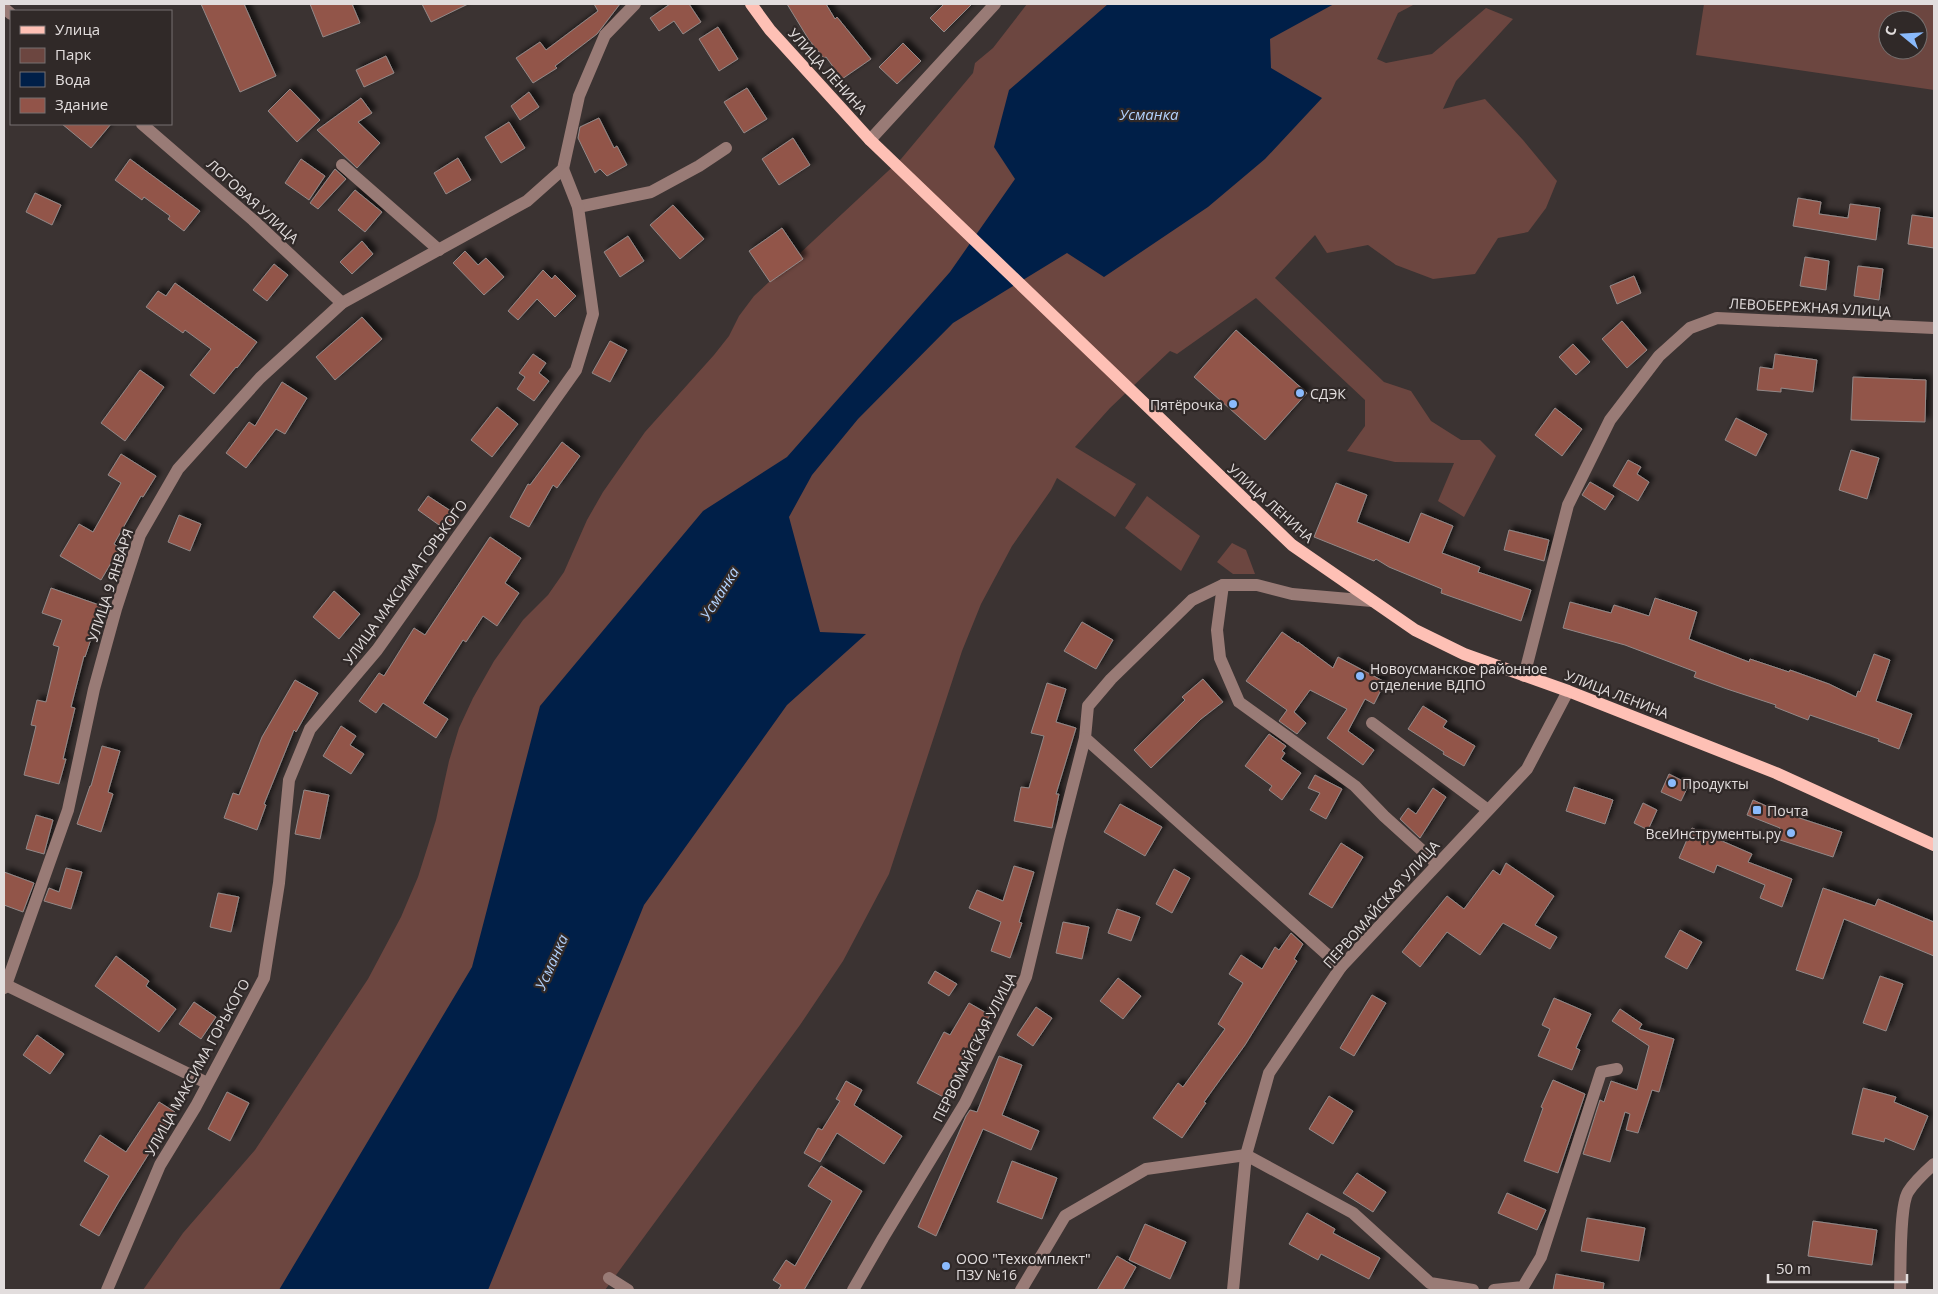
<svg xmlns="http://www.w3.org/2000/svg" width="1938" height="1294" font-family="'Open Sans',sans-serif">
<defs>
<filter id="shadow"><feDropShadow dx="4.5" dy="-4.5" stdDeviation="2.5" flood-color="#0009"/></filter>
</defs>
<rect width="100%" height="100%" fill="#3b3332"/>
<g fill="#6c4640" fill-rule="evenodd">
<path d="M1027,4H1415L1398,13L1377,59L1386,63L1432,54L1486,8L1513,19L1456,81L1443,109L1485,99L1523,140L1557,181L1546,208L1528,232L1498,238L1475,274L1433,279L1396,265L1368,245L1327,253L1315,235L1275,278L1384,382L1411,391L1431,421L1461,440H1480L1496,456L1464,517L1438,501L1454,463L1395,462L1347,451L1365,426V400L1256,298L1177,354L1170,351L1110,408L1075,447L1136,484L1115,517L1057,478L1051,490L1012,546L981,604L962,651L889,874L843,961L800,1025L605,1290H143L183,1233L255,1150L368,979L401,917L418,877L436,820L449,761L459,728L473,698L494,661L523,620L548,595L564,572L587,520L603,492L645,432L714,355L729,336L739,316L754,296L901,159L973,73L975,63L993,48Z"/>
<path d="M1704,4H1934V90L1696,55ZM1888,20H1918V50H1888Z"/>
<path d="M1147,496L1200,536L1181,571L1125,528Z"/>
<path d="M1232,543L1246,550L1255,574H1233L1217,562Z"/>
</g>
<path fill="#001f48" d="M1108,4H1334L1270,39L1271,68L1322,98L1265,159L1208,207L1104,277L1067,253L953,323L858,419L812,475L789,517L820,632L866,634L787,705L644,905L488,1290H279L472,967L540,706L703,511L787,457L950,272L1015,179L994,147L1009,90Z"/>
<g fill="#925449" stroke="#928988" filter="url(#shadow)">
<path d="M201,4H244L276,76L240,92Z"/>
<path d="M310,4H352L360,23L323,37Z"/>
<path d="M422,4H468L431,22Z"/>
<path d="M594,4H620L597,34L555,66L557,68L533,83L516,58L540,42L546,50L598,11Z"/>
<path d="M670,4H689L701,22L683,34L674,21L659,31L650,18Z"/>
<path d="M787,4H826L835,19L837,17L871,59L842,79L826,57L824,58L809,40Z"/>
<path d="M944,4H972L944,32L930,18Z"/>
<path d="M718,27L738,59L719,71L699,39Z"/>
<path d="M903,43L921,61L897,84L879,67Z"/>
<path d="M386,56L394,73L364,87L356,70Z"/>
<path d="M747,88L767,119L744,133L724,102Z"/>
<path d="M290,89L320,120L297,142L268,111Z"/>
<path d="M529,92L539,107L520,120L511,106Z"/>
<path d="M361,98L372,113L358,122L380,143L357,168L317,130Z"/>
<path d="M599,118L614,148L617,146L627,165L607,176L600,169L595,173L578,138L580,127Z"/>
<path d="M509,122L525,148L501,163L485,137Z"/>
<path d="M62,124H111L91,148Z"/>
<path d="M793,138L810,165L779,185L762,159Z"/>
<path d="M458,158L471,180L446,194L434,173Z"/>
<path d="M130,159L200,211L184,231L168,219L170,216L144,197L142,200L115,180Z"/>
<path d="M301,159L325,176L309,200L285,183Z"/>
<path d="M335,169L346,179L318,209L310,203Z"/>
<path d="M355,190L382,212L365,232L338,210Z"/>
<path d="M35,193L61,205L52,225L26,212Z"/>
<path d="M1798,198L1821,202L1819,214L1848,218L1850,204L1880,208L1876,240L1793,226Z"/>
<path d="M673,205L704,239L680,259L650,225Z"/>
<path d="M1912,215L1934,218V248L1908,244Z"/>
<path d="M782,228L803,259L770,282L749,251Z"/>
<path d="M628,236L644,261L620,277L604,252Z"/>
<path d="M362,241L373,254L352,274L340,262Z"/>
<path d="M465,251L478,265L486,258L504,277L484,295L453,263Z"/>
<path d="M1805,257L1829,261L1826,290L1800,286Z"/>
<path d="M274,264L288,275L267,301L253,290Z"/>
<path d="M1858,266L1883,269L1879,300L1854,296Z"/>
<path d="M543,270L552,279L555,275L576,296L555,317L537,299L518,320L508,311Z"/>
<path d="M1634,276L1641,293L1617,304L1610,286Z"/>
<path d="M175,283L257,342L237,368L236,367L214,394L190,375L211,349L185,330L183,333L146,307L158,291L166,296Z"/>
<path d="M362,317L382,339L335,380L316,357Z"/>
<path d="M1622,321L1647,350L1627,368L1602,339Z"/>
<path d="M1236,330L1307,393L1265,440L1194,377Z"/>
<path d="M610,341L627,350L610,382L592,373Z"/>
<path d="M1573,344L1590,362L1576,375L1559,357Z"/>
<path d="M533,354L546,363L539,373L549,381L534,401L517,389L525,377L519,373Z"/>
<path d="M1775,354L1817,360L1813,392L1781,388V392L1757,390L1760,367L1773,369Z"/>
<path d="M140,370L164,387L125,441L101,423Z"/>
<path d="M1853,377L1926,380L1925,422L1851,420Z"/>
<path d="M282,382L307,398L285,434L276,429L246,468L226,453L249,422L255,426Z"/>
<path d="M497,407L518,424L492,457L471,440Z"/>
<path d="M1555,408L1582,429L1562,456L1535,435Z"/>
<path d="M1736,418L1767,434L1756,456L1725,440Z"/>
<path d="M562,442L580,456L557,488L553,485L529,527L510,517L528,484L530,485Z"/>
<path d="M1851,450L1879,458L1867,499L1839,490Z"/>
<path d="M121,454L156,476L143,497L141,496L114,544L120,548L101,580L60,556L79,524L93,532L121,483L108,475Z"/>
<path d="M1628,460L1641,467L1637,474L1649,482L1638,501L1613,486Z"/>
<path d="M1590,482L1614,496L1605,510L1582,495Z"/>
<path d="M1336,483L1367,495L1357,522L1409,543L1421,513L1453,526L1442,553L1480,567L1478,572L1531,590L1521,621L1441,593L1442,589L1389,567L1376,559L1374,561L1314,537Z"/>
<path d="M428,496L457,515L446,530L418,510Z"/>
<path d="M179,515L201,524L190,551L168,542Z"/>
<path d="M1509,530L1549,540L1544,561L1504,550Z"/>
<path d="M490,537L521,558L505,583L519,593L497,626L483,616L466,642L463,640L423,703L448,719L436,738L383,703L376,713L359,701L379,673L384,676L414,628L425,635Z"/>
<path d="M51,588L102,606L85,657L84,656L71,707L75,708L63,759H66L59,784L24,775L36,726L31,725L37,700L46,702L59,647L53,645L62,620L42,613Z"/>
<path d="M334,591L360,614L339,639L313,617Z"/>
<path d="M1655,598L1697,612L1689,639L1749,662L1750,659L1789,672L1790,670L1829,684L1856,697L1858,691L1860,692L1874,654L1890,660L1876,701L1912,714L1899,749L1878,741L1879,739L1810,715L1808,720L1775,707L1776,705L1727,689L1694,677L1696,672L1625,645L1563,628L1570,602L1611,613L1614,605L1649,616Z"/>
<path d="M1082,622L1113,640L1096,669L1064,651Z"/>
<path d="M1282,632L1298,643V642L1333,668L1338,657L1385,682L1374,704L1365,699L1348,731L1374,750L1363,765L1327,738L1347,709L1310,690L1294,712L1306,723L1297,734L1279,721L1287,710L1246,681Z"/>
<path d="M1203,679L1223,702L1201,719L1151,768L1134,750L1185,700L1182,697Z"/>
<path d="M295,680L318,693L296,732L294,730L264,804L266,805L257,830L224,818L233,793L239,795L262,737Z"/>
<path d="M1047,683L1066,689L1056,722L1076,728L1056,794H1059L1052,828L1014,821L1021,787L1029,788L1044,736L1031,733Z"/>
<path d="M1423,706L1447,721L1443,727L1475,746L1464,766L1443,754L1444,752L1408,729Z"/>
<path d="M341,726L356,736L350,745L364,754L351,774L323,756Z"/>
<path d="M1269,734L1286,746L1282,751L1285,753L1281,759L1301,773L1282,800L1269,790L1272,786L1245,766Z"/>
<path d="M102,746L120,751L108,792L113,794L101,832L77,824L90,786H91Z"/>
<path d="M1669,774L1689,784L1681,801L1661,792Z"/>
<path d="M1315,775L1342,789L1326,819L1310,810L1320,793L1308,788Z"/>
<path d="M1574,787L1613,800L1605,824L1566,811Z"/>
<path d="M1433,788L1446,797L1420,838L1400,819L1408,808L1416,814Z"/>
<path d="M304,790L329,795L320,839L295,834Z"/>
<path d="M1753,800L1775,810L1842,832L1833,857L1777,839L1780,828L1747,815Z"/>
<path d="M1643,803L1657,810L1648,830L1634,823Z"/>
<path d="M1120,804L1162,827L1145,856L1104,832Z"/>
<path d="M36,815L53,820L44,854L26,849Z"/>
<path d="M1692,828L1752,854L1748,862L1792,879L1782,907L1760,898L1765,885L1717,865L1714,873L1679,858Z"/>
<path d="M1341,843L1363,857L1332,908L1309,894Z"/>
<path d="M1506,863L1554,896L1535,925L1557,937L1550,949L1503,923L1480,955L1447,932L1420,967L1402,952L1447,896L1464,909L1493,870L1500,875Z"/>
<path d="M1014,866L1034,872L1019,922L1022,923L1010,958L991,951L1001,922L969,908L977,890L1003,901Z"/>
<path d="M66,868L82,872L71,909L44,901L49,888L59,892Z"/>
<path d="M1174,869L1190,878L1172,913L1156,904Z"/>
<path d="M4,872L34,883L23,912L4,905Z"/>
<path d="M1823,888L1875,906L1878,899L1934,922V956L1844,919L1823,979L1796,970Z"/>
<path d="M218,893L239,897L231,932L210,927Z"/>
<path d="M1117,909L1140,917L1131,941L1108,933Z"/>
<path d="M1063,922L1089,927L1082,959L1056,953Z"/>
<path d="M1680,930L1702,942L1687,969L1665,957Z"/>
<path d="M1291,933L1303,944L1294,959L1297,961L1245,1045L1204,1102L1206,1103L1182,1138L1153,1118L1178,1083L1183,1087L1225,1029L1218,1024L1243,983L1229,974L1241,955L1262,969L1275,947L1279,950Z"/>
<path d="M116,956L149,981L146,986L176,1009L159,1032L95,986Z"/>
<path d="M935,971L957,984L949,996L928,983Z"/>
<path d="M1880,976L1903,984L1886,1031L1863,1023Z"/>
<path d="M1118,978L1141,996L1123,1019L1100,1001Z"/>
<path d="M1372,995L1386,1003L1354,1056L1340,1048Z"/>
<path d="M1554,998L1591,1014L1576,1048L1580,1050L1572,1070L1538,1056L1550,1029L1542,1025Z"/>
<path d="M194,1002L216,1017L201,1039L179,1024Z"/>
<path d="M969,1003L990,1015L945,1098L917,1083L944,1032L950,1035Z"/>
<path d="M1036,1007L1052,1018L1033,1046L1017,1035Z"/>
<path d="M1620,1009L1642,1024L1639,1029L1674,1039L1659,1092L1652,1090L1638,1133L1626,1130L1630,1114L1625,1112L1610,1162L1583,1154L1600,1100L1604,1102L1611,1081L1637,1090L1649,1046L1612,1021Z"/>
<path d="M37,1035L64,1054L50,1074L23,1055Z"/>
<path d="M999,1056L1022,1065L1002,1115L1039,1131L1031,1150L983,1129L936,1236L918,1227L966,1116L970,1110L977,1112Z"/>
<path d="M1553,1080L1585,1094L1558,1173L1524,1161L1543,1108L1541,1107Z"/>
<path d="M846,1081L862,1090L854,1105L902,1136L884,1164L837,1133L820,1162L804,1153L818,1128L822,1130L840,1101L836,1099Z"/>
<path d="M1863,1088L1896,1097L1894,1102L1928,1116L1914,1150L1885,1138L1884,1142L1852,1134Z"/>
<path d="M227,1092L249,1103L230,1141L208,1129Z"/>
<path d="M1329,1096L1353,1111L1333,1144L1309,1129Z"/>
<path d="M159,1102L175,1112L118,1203L99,1236L80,1225L109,1176L84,1161L100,1135L126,1152Z"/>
<path d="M1012,1161L1057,1178L1042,1219L997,1202Z"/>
<path d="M821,1166L862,1191L804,1290H778L781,1285L773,1280L786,1260L795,1266L832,1201L808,1186Z"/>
<path d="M1357,1173L1386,1192L1373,1212L1343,1193Z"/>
<path d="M1507,1193L1546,1210L1537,1230L1498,1213Z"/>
<path d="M1307,1213L1335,1229L1333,1233L1380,1258L1369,1279L1321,1254L1318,1260L1289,1244Z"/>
<path d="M1587,1218L1645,1228L1639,1261L1581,1251Z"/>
<path d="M1813,1221L1877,1230L1872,1265L1808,1256Z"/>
<path d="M1145,1224L1186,1242L1170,1279L1129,1260Z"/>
<path d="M1117,1256L1136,1267L1123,1290H1097Z"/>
<path d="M1556,1274L1604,1283L1603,1290H1553Z"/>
</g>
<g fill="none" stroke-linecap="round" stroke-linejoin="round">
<g stroke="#997b76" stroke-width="12">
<path d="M4,8L11,14"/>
<path d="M142,124L253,220L342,303"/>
<path d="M870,140L995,4"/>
<path d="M342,165L439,250"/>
<path d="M578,207L651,192L699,166L726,148"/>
<path d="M1223,585L1217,630L1220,658L1239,702L1355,786L1384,816L1437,864"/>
<path d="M1524,676L1568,505L1610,420L1659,356L1690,328L1717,318L1934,328"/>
<path d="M1372,723L1488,810"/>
<path d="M1341,967L1085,738L1088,706L1111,679L1192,600L1223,585H1257L1292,594L1372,601"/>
<path d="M6,985L207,1083"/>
<path d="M4,988L6,985L68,810L94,689L116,609L140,535L178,469L260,378L342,303L527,201L563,169L579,96L605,35L635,4"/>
<path d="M609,1278L628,1290"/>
<path d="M107,1290L160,1165L196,1106L264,978L279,883L289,780L310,729L377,650L576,370L593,314L578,207L563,169"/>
<path d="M853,1290L883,1238L965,1103L1026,977L1059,839L1085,738"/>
<path d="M1021,1290L1065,1216L1146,1169L1246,1155L1353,1213L1430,1283L1473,1290"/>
<path d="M1233,1290L1246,1155L1269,1073L1341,967L1527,769L1568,691"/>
<path d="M1494,1290L1523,1287L1541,1257L1601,1072L1617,1069"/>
<path d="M1900,1290C1901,1270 1899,1207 1908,1192C1915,1181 1924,1173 1934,1164"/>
</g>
<path stroke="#fec0b5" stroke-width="12" d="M751,4L770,30L870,140L1292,545L1415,630L1464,654L1568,691L1776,773L1934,845"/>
</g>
<g fill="#8abafc" stroke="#302928" stroke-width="2">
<circle cx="1300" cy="393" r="5"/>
<circle cx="1233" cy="404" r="5"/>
<circle cx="1360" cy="676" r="5"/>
<circle cx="1672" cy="783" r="5"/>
<rect x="1752" y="805" width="10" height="10" rx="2.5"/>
<circle cx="1791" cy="833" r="5"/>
<circle cx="946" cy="1266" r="5"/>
</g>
<g text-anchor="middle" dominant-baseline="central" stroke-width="4.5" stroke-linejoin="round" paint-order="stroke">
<g font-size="14" fill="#e2dddd" stroke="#302928">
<text transform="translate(828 71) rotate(48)">УЛИЦА ЛЕНИНА</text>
<text transform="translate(253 201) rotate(42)">ЛОГОВАЯ УЛИЦА</text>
<text transform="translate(1810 307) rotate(3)">ЛЕВОБЕРЕЖНАЯ УЛИЦА</text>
<text transform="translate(1271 503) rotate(42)">УЛИЦА ЛЕНИНА</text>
<text transform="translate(405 582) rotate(-54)">УЛИЦА МАКСИМА ГОРЬКОГО</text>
<text transform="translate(110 585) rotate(-72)">УЛИЦА 9 ЯНВАРЯ</text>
<text transform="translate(1617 694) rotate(21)">УЛИЦА ЛЕНИНА</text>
<text transform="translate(1381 904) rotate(-48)">ПЕРВОМАЙСКАЯ УЛИЦА</text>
<text transform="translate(974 1047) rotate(-63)">ПЕРВОМАЙСКАЯ УЛИЦА</text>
<text transform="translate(197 1067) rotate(-61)">УЛИЦА МАКСИМА ГОРЬКОГО</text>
</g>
<g font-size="14" fill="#e2dddd" stroke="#302928" text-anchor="start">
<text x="1310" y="393">СДЭК</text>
<text x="1223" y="404" text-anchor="end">Пятёрочка</text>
<text x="1370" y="668">Новоусманское районное<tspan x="1370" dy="16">отделение ВДПО</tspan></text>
<text x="1682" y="783">Продукты</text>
<text x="1767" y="810">Почта</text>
<text x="1781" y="833" text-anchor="end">ВсеИнструменты.ру</text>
<text x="956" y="1258">ООО "Техкомплект"<tspan x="956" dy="16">ПЗУ №16</tspan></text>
</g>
<g font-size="15" font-style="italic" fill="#b2d1fc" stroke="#302928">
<text x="1149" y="114">Усманка</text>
<text transform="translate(719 593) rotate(-58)">Усманка</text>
<text transform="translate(551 962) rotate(-66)">Усманка</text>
</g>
</g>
<rect width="1938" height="1294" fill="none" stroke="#e2dddd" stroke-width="10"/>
<rect x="10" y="10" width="162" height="115" fill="#302928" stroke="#777170"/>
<rect x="20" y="26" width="25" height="8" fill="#fec0b5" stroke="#777170"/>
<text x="55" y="35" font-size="15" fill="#e2dddd">Улица</text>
<rect x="20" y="48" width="25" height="15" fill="#6c4640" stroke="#777170"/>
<text x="55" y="60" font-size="15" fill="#e2dddd">Парк</text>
<rect x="20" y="72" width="25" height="15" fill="#001f48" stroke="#777170"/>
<text x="55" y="85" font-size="15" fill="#e2dddd">Вода</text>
<rect x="20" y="98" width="25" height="15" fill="#925449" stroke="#777170"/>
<text x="55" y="110" font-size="15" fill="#e2dddd">Здание</text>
<g transform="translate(1903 35) rotate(288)"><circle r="24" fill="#302928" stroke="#777170"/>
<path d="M0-4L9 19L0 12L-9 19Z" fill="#8abafc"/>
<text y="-8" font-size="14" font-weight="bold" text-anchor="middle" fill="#e2dddd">С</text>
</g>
<path d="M1768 1274v8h139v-8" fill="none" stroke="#e2dddd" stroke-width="2.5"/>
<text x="1776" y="1274" font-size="15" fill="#e2dddd" stroke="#302928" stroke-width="4" paint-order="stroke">50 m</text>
</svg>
